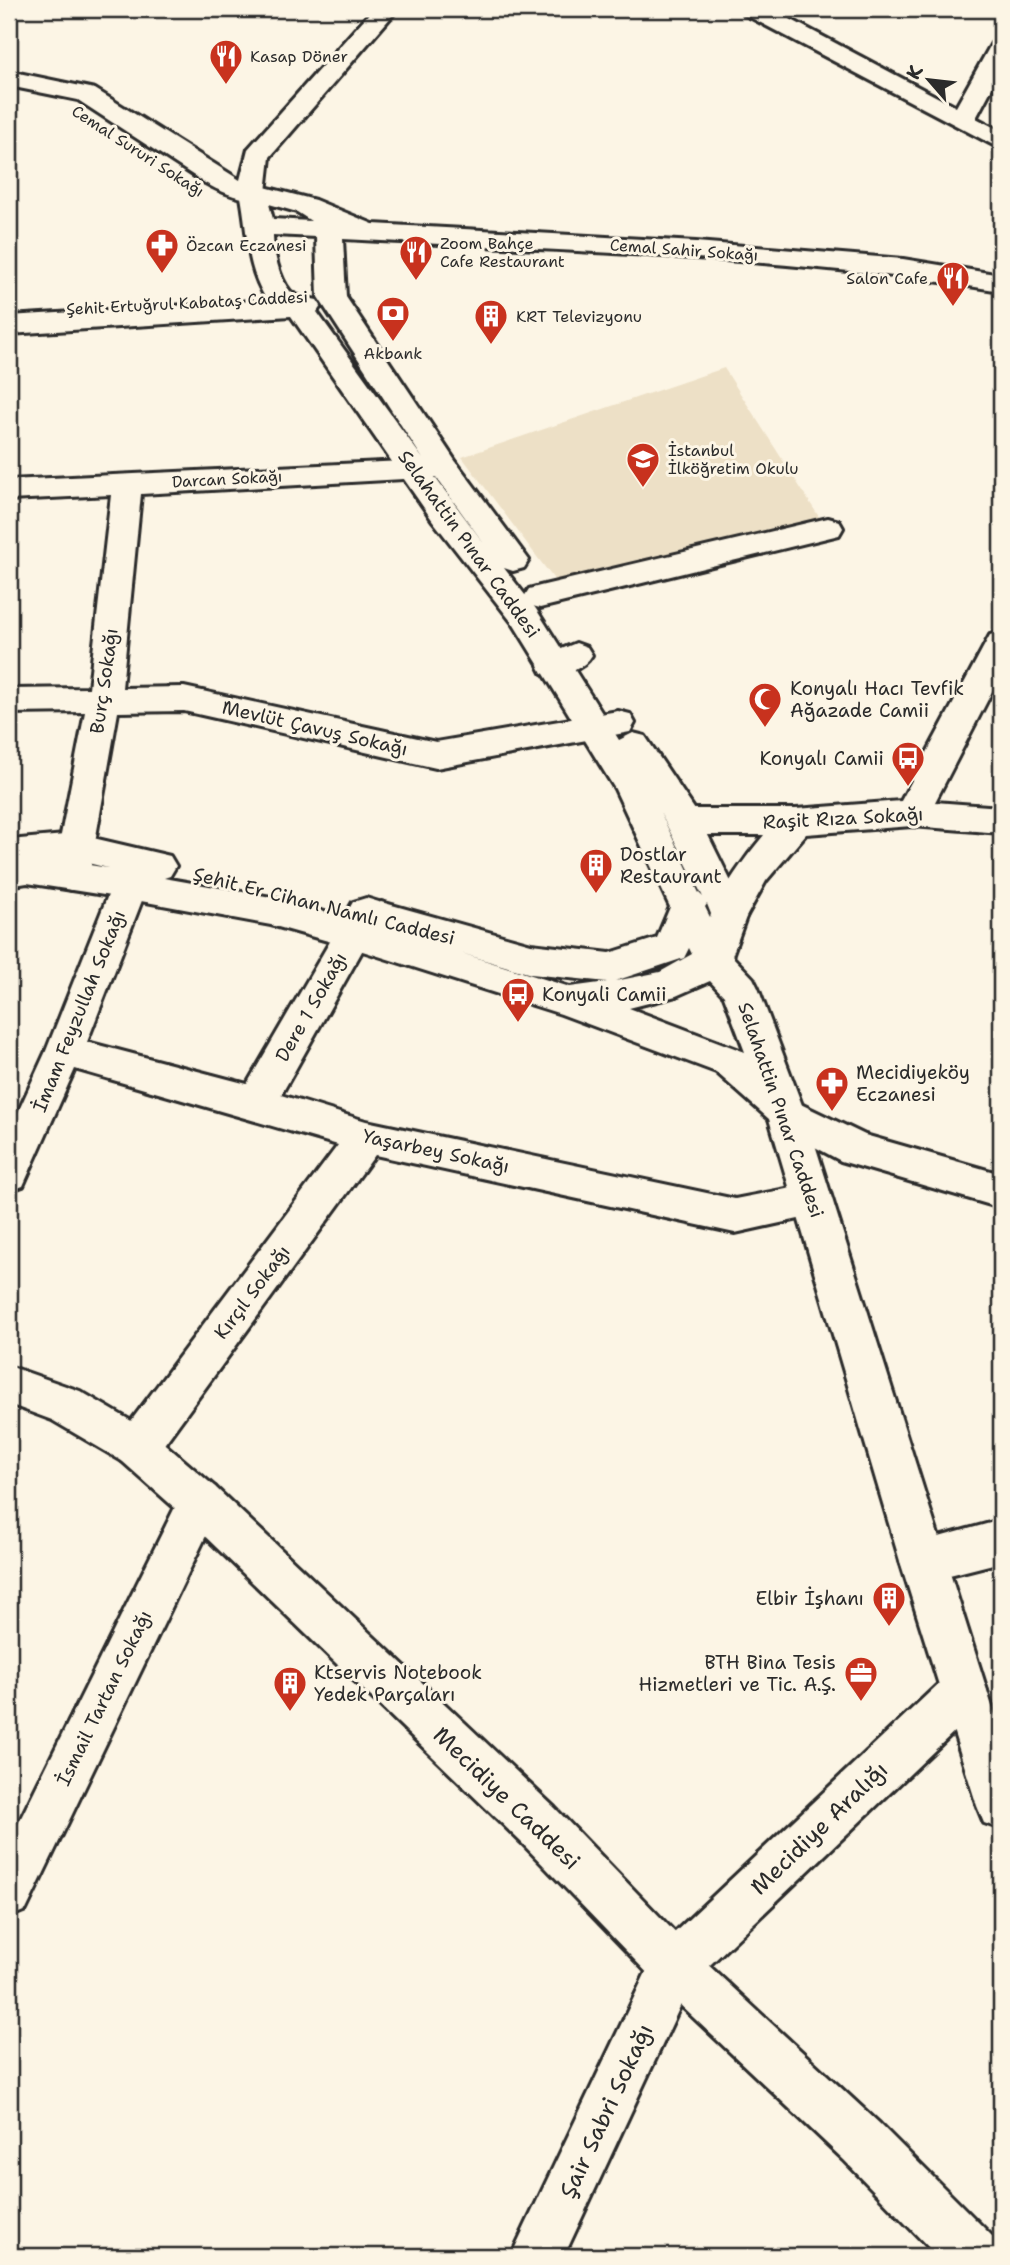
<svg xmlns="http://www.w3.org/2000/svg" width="1010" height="2265" font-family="'Shantell Sans',sans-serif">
<rect width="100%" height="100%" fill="#fcf5e5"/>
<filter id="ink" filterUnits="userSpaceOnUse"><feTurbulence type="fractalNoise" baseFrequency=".0143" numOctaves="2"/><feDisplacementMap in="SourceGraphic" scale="14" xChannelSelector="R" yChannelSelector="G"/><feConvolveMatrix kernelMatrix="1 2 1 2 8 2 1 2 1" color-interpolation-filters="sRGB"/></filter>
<g filter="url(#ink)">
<path fill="#ede0c6" d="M724,368L821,520L556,582L462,457Z"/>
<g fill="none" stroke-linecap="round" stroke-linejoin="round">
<defs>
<g id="street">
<path d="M373,9H398L270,157L266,192L262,198C243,202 221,192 205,183L78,100L9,86V71L95,89L240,180L248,149Z"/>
<path d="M741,9H771L956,107L989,48L992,43L1001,41V71L976,118L1001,131V149L744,14Z"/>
<path d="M445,459L456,462L460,469L456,476L141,494L122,688L184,687L436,742L618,711L630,714L635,723L630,732L436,768L184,711L118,712L89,876L83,886L71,890L59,886L53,876L85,712L9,713V689L89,688L111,495L9,500V480Z"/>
<path d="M828,518L839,521L843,528L839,535L540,608L529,605L524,597L529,589L540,586Z"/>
<path d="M1001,632V674L935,802L1001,807V833L912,826L806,834L766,881L742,924L729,928L716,924L711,914C726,885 743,860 764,835H685L673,831L668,822L673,813L685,809H796L901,801L990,635Z"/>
<path d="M576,643L587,647L592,655C583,671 559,678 542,673L538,665L542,657Z"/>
<path d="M130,871L142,875L148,885L87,1042L247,1084L353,902L366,898L379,902L384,912L281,1095L366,1121L735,1199L812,1184L826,1189L832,1201L826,1213L735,1233L375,1155L152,1461L137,1467L122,1461L116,1447L122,1433L338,1145L75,1069L23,1186L9,1191V1132L46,1051L112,885L118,875Z"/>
<path d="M786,1097L865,1135L1001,1174V1208L841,1161L772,1124L767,1113L772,1102Z"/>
<path d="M200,1481L215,1487L222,1502L215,1517L26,1910L9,1917V1842L185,1487Z"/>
<path d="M1001,1520V1562L922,1582L906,1576L900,1561L906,1546Z"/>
<path d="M964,1668L980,1675L987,1691L980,1707L691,1983L564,2256H511L657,1949L948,1675Z"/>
</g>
<g id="secondary">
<path d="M253,184L315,200L373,224L696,242L903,259L1001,275V291C784,256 562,251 343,239L346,297L456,462L529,560L524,568L513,571L504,568L536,609L619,740L633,733L645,736L697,813L747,914L732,956L753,978L758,988L805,1113L1001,1735V1829L984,1823L977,1806L900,1561L769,1119L716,1072L561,1014L353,948L271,925L130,899L27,883L9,886V840L76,834L170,856L176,866L170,876L164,878L271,897L367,924L363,916L368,906L381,902L531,944L610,953L657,938L670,907L615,789L514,625L433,521L291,316L9,334V316L267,300C245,266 248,229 240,192L244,186ZM269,204L297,212L311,221L273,219ZM273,235L316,237L318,297L434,476L485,545L317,312L321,306L317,300C308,298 296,298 290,291C279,278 273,251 273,235ZM660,812L703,897L699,893ZM76,860L108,868L65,861ZM707,904L711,914L710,917L705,907ZM689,948L692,954L660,972L615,981L684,958ZM461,953L531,974L607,982L570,987ZM710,981L724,996L745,1052L629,1008L676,996Z"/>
<path d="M9,1366L80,1391L152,1433L215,1487L555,1808L691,1949L880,2124L993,2237L1000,2256H937L844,2160L657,1983L521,1842L185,1517L122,1461L52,1420L9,1404Z"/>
</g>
</defs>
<use href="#street" stroke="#2b2b2b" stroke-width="6"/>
<use href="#secondary" stroke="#2b2b2b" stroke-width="6"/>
<use href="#street" fill="#fcf5e5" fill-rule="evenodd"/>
<use href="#secondary" fill="#fcf5e5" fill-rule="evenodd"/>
</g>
</g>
<defs>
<symbol id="restaurant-pin" viewBox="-11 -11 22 30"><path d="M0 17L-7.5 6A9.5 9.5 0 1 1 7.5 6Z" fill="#c8321e" stroke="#fcf5e5"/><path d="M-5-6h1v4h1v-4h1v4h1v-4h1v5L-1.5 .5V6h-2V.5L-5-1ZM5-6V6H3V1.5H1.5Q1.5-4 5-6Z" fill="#fff"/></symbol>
<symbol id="pharmacy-pin" viewBox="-11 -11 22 30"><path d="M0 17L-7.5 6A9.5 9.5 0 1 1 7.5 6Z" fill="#c8321e" stroke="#fcf5e5"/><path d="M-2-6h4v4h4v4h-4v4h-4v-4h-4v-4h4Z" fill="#fff"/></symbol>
<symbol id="bank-pin" viewBox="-11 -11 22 30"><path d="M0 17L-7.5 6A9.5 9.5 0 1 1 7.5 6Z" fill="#c8321e" stroke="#fcf5e5"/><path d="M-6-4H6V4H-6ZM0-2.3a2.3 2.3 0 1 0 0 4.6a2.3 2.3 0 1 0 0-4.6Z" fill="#fff"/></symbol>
<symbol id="building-pin" viewBox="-11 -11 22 30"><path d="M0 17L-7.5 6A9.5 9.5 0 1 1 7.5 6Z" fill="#c8321e" stroke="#fcf5e5"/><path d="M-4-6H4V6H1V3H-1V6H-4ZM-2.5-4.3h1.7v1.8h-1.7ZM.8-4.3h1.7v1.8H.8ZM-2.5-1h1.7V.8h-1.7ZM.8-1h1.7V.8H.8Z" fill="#fff"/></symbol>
<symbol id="school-pin" viewBox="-11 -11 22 30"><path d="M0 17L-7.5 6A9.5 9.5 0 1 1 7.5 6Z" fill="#c8321e" stroke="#fcf5e5"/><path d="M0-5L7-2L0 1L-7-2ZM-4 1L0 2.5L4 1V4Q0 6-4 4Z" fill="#fff"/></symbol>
<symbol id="mosque-pin" viewBox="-11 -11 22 30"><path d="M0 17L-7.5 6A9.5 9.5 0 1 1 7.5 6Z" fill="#c8321e" stroke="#fcf5e5"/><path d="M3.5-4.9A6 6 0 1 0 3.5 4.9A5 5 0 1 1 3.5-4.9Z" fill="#fff"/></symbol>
<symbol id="bus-pin" viewBox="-11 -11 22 30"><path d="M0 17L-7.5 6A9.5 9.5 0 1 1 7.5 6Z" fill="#c8321e" stroke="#fcf5e5"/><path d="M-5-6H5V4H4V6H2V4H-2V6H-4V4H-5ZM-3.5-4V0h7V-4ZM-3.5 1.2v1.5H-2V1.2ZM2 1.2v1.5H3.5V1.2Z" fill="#fff"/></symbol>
<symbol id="office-pin" viewBox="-11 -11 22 30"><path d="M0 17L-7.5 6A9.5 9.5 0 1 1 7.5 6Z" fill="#c8321e" stroke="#fcf5e5"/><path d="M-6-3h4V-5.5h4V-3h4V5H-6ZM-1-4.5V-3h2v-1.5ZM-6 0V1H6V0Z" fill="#fff"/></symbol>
</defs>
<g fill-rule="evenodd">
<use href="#restaurant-pin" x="207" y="37" width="38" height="52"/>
<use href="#pharmacy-pin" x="143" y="226" width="38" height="52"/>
<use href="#restaurant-pin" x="397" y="233" width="38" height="52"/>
<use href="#restaurant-pin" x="934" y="259" width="38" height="52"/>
<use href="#bank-pin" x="374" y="294" width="38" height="52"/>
<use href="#building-pin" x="472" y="297" width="38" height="52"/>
<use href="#school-pin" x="624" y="440" width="38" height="52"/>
<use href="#mosque-pin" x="746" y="680" width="38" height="52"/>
<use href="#bus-pin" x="889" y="739" width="38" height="52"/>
<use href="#building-pin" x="577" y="846" width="38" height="52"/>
<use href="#bus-pin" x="499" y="975" width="38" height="52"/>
<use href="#pharmacy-pin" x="813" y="1064" width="38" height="52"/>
<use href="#building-pin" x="870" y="1579" width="38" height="52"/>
<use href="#office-pin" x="842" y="1654" width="38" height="52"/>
<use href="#building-pin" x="271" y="1664" width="38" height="52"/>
</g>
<g text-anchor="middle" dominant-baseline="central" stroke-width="6" stroke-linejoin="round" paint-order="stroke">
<g font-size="16" fill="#2b2b2b" stroke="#fcf5e5" text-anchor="start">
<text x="250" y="56">Kasap Döner</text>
<text x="440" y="243">Zoom Bahçe<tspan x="440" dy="18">Cafe Restaurant</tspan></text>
<text x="186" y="245">Özcan Eczanesi</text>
<text x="928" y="278" text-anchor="end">Salon Cafe</text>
<text x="516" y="316">KRT Televizyonu</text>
<text x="393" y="353" text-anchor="middle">Akbank</text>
<text x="668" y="450">İstanbul<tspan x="668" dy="18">İlköğretim Okulu</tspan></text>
</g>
<g font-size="16" fill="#2b2b2b" stroke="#fcf5e5">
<text transform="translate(138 151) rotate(33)">Cemal Sururi Sokağı</text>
<text transform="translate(684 250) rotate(4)">Cemal Sahir Sokağı</text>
<text transform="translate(187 303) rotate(-3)">Şehit Ertuğrul Kabataş Caddesi</text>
<text transform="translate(227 479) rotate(-3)">Darcan Sokağı</text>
</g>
<g font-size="19" fill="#2b2b2b" stroke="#fcf5e5">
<text transform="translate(469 544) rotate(54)">Selahattin Pınar Caddesi</text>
<text transform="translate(104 681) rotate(-82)">Burç Sokağı</text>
<text transform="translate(315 728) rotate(13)">Mevlüt Çavuş Sokağı</text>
<text transform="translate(843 818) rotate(-3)">Raşit Rıza Sokağı</text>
<text transform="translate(324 906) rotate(14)">Şehit Er Cihan Namlı Caddesi</text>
<text transform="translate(311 1007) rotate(-60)">Dere 1 Sokağı</text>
<text transform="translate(79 1011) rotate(-68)">İmam Feyzullah Sokağı</text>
<text transform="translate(781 1110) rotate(71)">Selahattin Pınar Caddesi</text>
<text transform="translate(436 1151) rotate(12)">Yaşarbey Sokağı</text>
<text transform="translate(252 1292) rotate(-53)">Kırçıl Sokağı</text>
<text transform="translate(104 1698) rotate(-64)">İsmail Tartan Sokağı</text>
</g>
<g font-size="19" fill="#2b2b2b" stroke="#fcf5e5" text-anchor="start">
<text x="790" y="688">Konyalı Hacı Tevfik<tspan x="790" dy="22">Ağazade Camii</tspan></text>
<text x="884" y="758" text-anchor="end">Konyalı Camii</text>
<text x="620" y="854">Dostlar<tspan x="620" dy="22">Restaurant</tspan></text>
<text x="542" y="994">Konyali Camii</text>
<text x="856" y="1072">Mecidiyeköy<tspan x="856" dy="22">Eczanesi</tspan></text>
<text x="864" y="1598" text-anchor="end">Elbir İşhanı</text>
<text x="836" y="1662" text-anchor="end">BTH Bina Tesis<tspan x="836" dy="22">Hizmetleri ve Tic. A.Ş.</tspan></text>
<text x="314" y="1672">Ktservis Notebook<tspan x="314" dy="22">Yedek Parçaları</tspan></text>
</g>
<g font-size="23" fill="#2b2b2b" stroke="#fcf5e5">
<text transform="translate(507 1798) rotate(44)">Mecidiye Caddesi</text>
<text transform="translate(819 1828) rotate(-44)">Mecidiye Aralığı</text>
<text transform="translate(606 2111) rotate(-65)">Şair Sabri Sokağı</text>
</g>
</g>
<rect width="1010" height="2265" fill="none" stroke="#fcf5e5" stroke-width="35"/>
<rect x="18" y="18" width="975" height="2230" fill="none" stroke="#2b2b2b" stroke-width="2.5" filter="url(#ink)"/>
<g transform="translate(929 80) rotate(298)" stroke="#fcf5e5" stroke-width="5" paint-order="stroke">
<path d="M0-5L12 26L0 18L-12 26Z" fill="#2b2b2b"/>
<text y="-10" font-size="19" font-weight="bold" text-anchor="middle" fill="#2b2b2b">K</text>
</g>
</svg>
